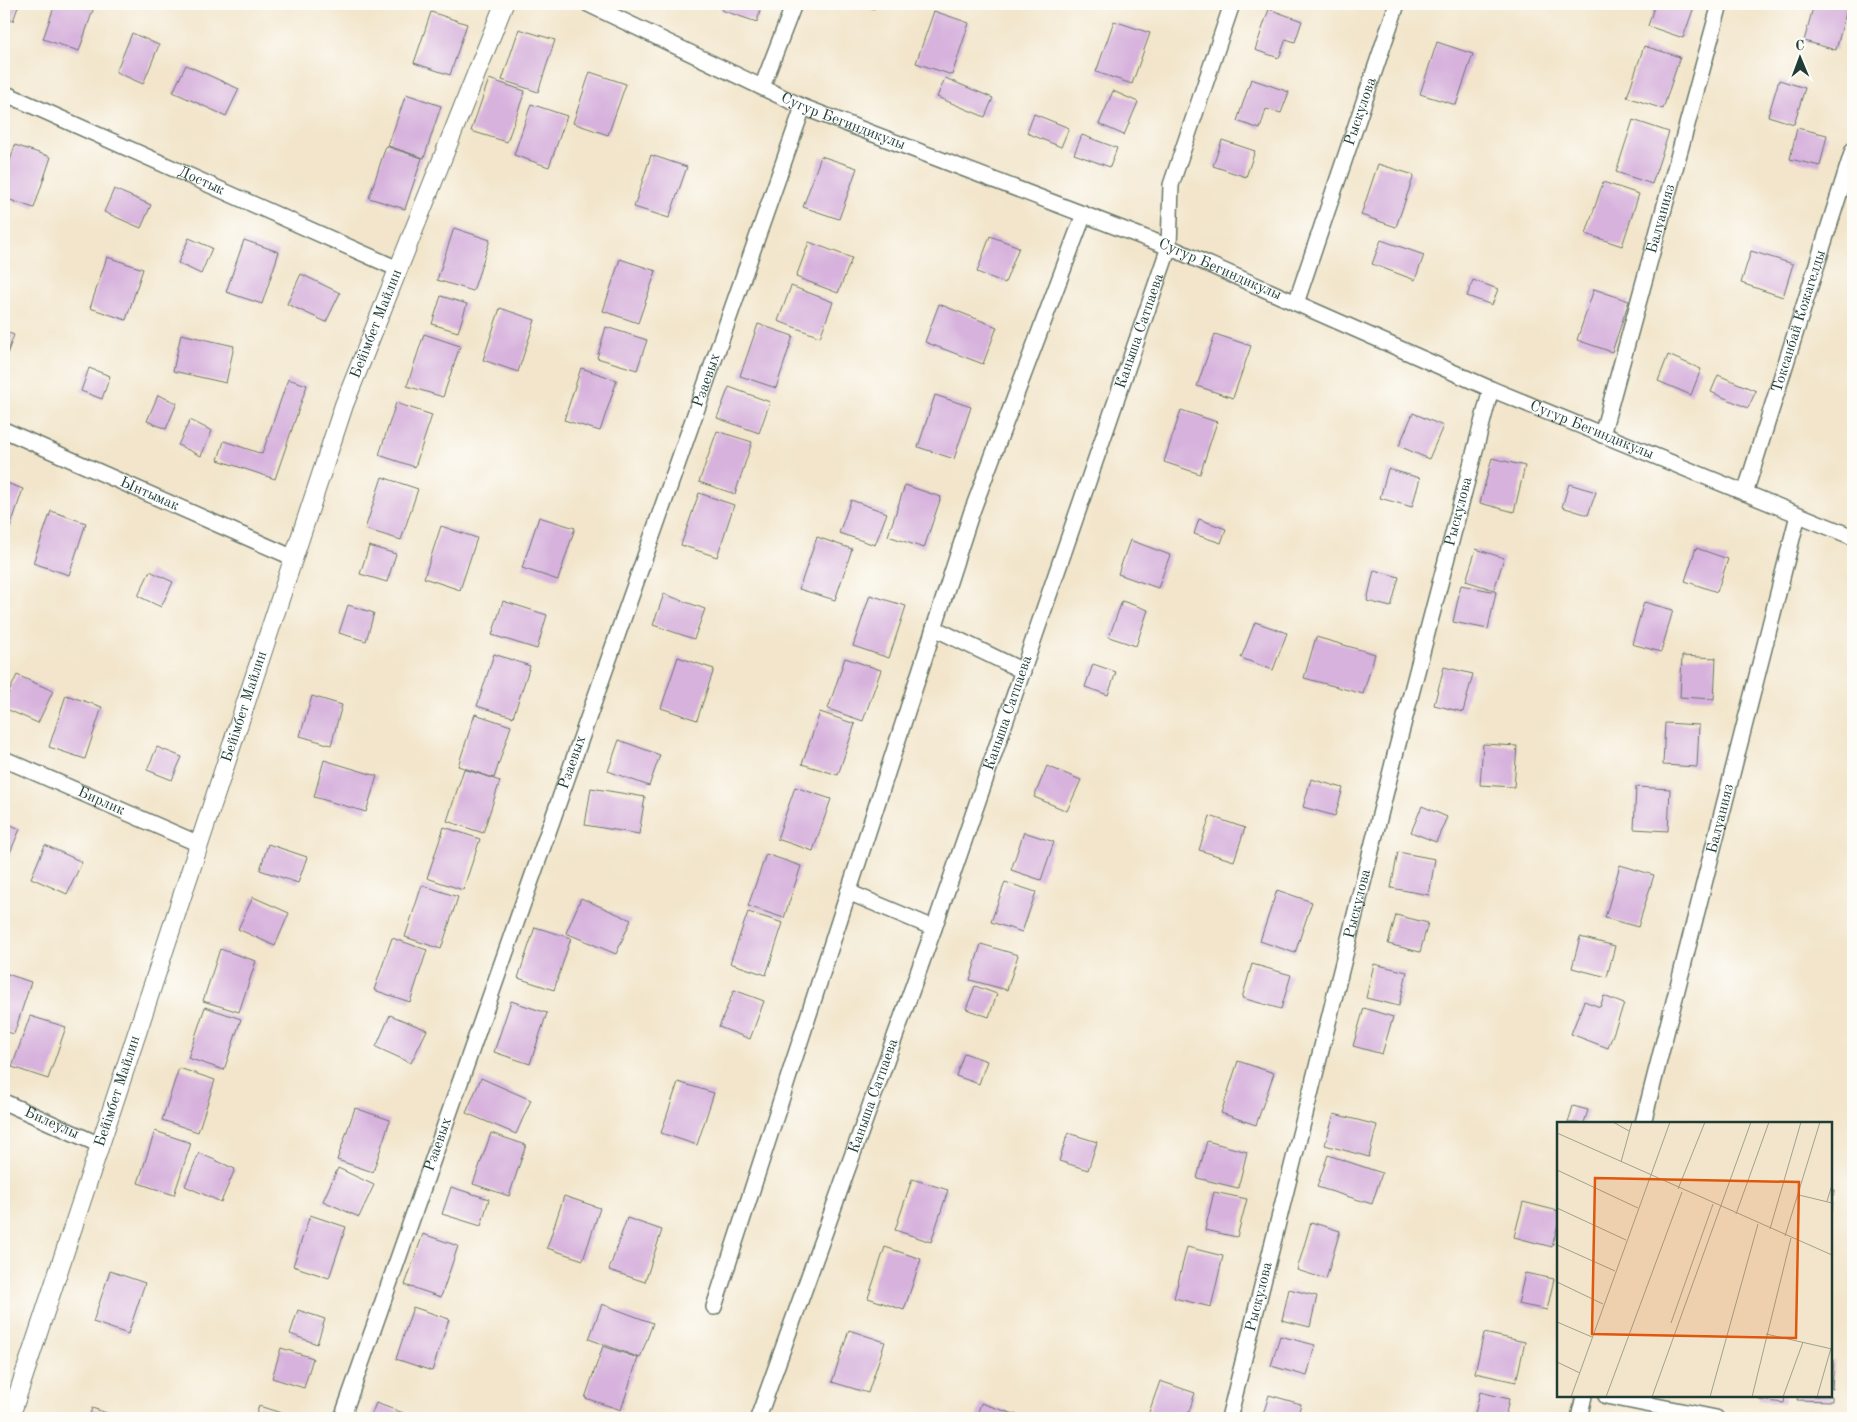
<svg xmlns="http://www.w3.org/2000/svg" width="1857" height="1422" font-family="'Old Standard TT',serif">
<rect width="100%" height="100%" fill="#fdfcf7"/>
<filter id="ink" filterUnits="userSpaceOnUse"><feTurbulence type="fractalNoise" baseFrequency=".02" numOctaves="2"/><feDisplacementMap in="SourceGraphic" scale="10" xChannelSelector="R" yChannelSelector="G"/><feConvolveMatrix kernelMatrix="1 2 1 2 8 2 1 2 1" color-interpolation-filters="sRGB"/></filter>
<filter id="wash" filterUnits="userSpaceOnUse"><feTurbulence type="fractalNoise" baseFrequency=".0096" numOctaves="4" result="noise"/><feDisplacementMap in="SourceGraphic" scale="20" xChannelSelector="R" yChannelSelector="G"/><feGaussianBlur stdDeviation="1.12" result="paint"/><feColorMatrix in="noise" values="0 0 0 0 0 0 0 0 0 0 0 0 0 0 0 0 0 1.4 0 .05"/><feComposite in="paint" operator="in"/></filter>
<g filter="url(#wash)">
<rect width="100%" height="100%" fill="#f2e5cb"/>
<g id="blocks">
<g fill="#d7b2dd">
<path d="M4,4H19L13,21L4,18Z"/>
<path d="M55,4H95L79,51L43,39Z"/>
<path d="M723,4H762L757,22L721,10Z"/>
<path d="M862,4H876L874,9Z"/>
<path d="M1464,4H1476L1475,8Z"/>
<path d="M1655,4H1695L1683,38L1648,26Z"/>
<path d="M1814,4L1848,5L1836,50L1804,41Z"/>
<path d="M1269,9L1302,21L1295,42L1286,39L1279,58L1255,50Z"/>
<path d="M934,11L969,23L952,75L916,63Z"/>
<path d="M431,12L467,24L450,75L414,63Z"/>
<path d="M1114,21L1150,33L1132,84L1096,72Z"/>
<path d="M519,29L555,40L538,92L502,80Z"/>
<path d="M132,33L159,45L143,84L116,72Z"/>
<path d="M1437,42L1473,54L1456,105L1420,94Z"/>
<path d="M1644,46L1680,57L1663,109L1627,97Z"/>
<path d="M186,65L239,89L226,116L173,92Z"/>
<path d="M590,72L626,84L608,135L573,123Z"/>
<path d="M945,78L993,98L985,117L937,97Z"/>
<path d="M489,79L525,91L507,142L471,131Z"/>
<path d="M1251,79L1289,92L1281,113L1266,109L1260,129L1237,121Z"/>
<path d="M1779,80L1805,88L1794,124L1768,116Z"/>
<path d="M1113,91L1138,102L1124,135L1099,124Z"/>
<path d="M406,94L441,106L424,158L388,146Z"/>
<path d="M531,104L567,116L549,167L514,155Z"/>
<path d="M1034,114L1069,128L1061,147L1027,133Z"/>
<path d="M1633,120L1669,132L1652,184L1616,172Z"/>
<path d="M1797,128L1827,135L1820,166L1790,159Z"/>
<path d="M1082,135L1117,148L1110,167L1074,154Z"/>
<path d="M1222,140L1255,151L1246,177L1213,166Z"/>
<path d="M15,145L51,157L34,208L4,198V180Z"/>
<path d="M386,146L422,158L405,209L369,198Z"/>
<path d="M651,155L687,167L669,218L634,207Z"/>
<path d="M821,156L857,168L839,219L803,207Z"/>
<path d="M1378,164L1414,175L1396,227L1361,215Z"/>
<path d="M1603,182L1639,194L1622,246L1586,234Z"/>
<path d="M114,189L151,205L141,228L104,212Z"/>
<path d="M454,228L490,240L473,291L437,280Z"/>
<path d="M990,236L1019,247L1005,283L977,272Z"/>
<path d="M189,238L212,248L201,274L178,263Z"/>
<path d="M244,240L279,252L262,304L226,292Z"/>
<path d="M1381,240L1424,255L1415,280L1372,264Z"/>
<path d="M809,242L852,258L838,293L796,277Z"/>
<path d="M1751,251L1793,264L1783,297L1741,283Z"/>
<path d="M107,257L143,269L126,320L90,308Z"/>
<path d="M620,259L656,271L638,323L603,311Z"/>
<path d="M301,274L340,293L326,322L287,304Z"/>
<path d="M1473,280L1498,289L1492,305L1467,296Z"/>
<path d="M791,286L833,302L820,337L778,321Z"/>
<path d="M1594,289L1629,301L1612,352L1577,340Z"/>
<path d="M441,296L467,304L458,332L432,324Z"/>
<path d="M939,304L997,327L983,364L925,342Z"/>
<path d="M500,308L535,320L518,372L483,360Z"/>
<path d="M758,324L793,336L776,388L740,376Z"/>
<path d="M606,327L647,340L637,370L597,358Z"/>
<path d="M4,331L14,335L6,357L4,356Z"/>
<path d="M181,334L234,346L226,383L173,371Z"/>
<path d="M424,334L460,346L443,397L407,386Z"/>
<path d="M1215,334L1251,346L1233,398L1197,386Z"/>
<path d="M1668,355L1701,369L1691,395L1658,381Z"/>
<path d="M89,368L110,376L102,399L81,391Z"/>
<path d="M581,368L617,380L600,431L564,420Z"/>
<path d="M1718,375L1756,391L1748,408L1711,392Z"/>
<path d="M288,379L307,385L275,479L218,460L224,441L262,454Z"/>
<path d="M729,387L770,402L759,433L717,418Z"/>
<path d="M158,395L177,403L166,429L147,421Z"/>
<path d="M935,395L971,407L954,459L918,447Z"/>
<path d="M396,403L432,415L415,467L379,455Z"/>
<path d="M1181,410L1217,422L1200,474L1164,462Z"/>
<path d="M1413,413L1443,426L1429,459L1399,446Z"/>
<path d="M190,420L212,431L201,456L178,445Z"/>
<path d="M717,431L752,442L735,494L699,482Z"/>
<path d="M1492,458L1525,466L1514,512L1480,503Z"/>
<path d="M1388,469L1420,478L1412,507L1380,498Z"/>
<path d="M382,477L418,489L401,540L365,529Z"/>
<path d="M4,482L23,489L6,540H4Z"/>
<path d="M1569,484L1596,492L1588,515L1562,507Z"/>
<path d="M905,485L941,497L924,548L888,536Z"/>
<path d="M699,493L734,505L717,557L681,545Z"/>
<path d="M851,500L887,513L875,545L839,533Z"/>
<path d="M51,511L86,523L69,575L33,563Z"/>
<path d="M539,517L575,528L558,580L522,568Z"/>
<path d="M1199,519L1226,529L1221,543L1194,534Z"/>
<path d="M441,526L477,538L460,590L424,578Z"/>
<path d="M817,537L852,549L835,600L799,589Z"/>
<path d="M1130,540L1170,555L1158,588L1118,574Z"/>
<path d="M369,546L396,554L387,582L360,574Z"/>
<path d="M1696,548L1728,559L1717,592L1685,581Z"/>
<path d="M1476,549L1504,558L1494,590L1466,581Z"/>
<path d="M1374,570L1399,577L1391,607L1367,601Z"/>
<path d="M150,571L173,582L161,607L138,596Z"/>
<path d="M1461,585L1496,592L1488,629L1453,622Z"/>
<path d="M664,594L705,609L694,639L653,625Z"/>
<path d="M870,595L906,606L889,658L853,646Z"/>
<path d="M503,601L547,615L537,649L492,635Z"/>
<path d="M1122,601L1148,610L1136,646L1109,637Z"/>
<path d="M1644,602L1673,610L1661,652L1632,644Z"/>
<path d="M348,605L374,613L366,641L339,633Z"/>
<path d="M1255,622L1287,633L1273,670L1241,658Z"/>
<path d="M1316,637L1375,654L1363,694L1304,678Z"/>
<path d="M494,654L530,666L513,717L477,706Z"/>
<path d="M1682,656L1716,658L1714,699L1680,697Z"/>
<path d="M678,657L714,669L697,720L661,708Z"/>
<path d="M845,658L881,670L863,721L828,709Z"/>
<path d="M1093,664L1116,672L1108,695L1085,687Z"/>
<path d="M1444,667L1473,674L1463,712L1434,705Z"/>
<path d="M17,675L53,691L38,723L4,708V703Z"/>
<path d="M66,695L102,707L85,759L49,747Z"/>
<path d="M312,696L342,705L331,745L300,736Z"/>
<path d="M820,712L855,724L838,775L802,764Z"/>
<path d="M475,714L511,726L494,778L458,766Z"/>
<path d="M1665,723L1699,725L1697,767L1663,765Z"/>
<path d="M619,740L660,755L649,786L608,771Z"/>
<path d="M1483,744L1517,746L1514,787L1480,785Z"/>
<path d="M157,747L182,757L172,780L147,770Z"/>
<path d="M324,760L377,776L366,812L314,797Z"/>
<path d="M1047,766L1081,780L1067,811L1034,797Z"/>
<path d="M464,769L500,781L483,833L447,821Z"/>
<path d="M1311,779L1343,788L1335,816L1303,807Z"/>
<path d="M795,787L831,799L813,851L777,839Z"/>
<path d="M1636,787L1670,789L1668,831L1634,829Z"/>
<path d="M591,788L645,797L639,834L585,825Z"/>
<path d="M1422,806L1447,817L1436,842L1411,832Z"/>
<path d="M1210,816L1245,828L1234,861L1199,850Z"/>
<path d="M4,822L20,829L6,862L4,861Z"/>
<path d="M444,827L480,839L463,890L427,878Z"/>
<path d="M1024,832L1054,842L1041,880L1011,870Z"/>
<path d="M268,844L307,857L298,883L260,870Z"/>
<path d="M45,845L82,862L67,894L31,878Z"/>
<path d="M1398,852L1435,859L1429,895L1391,888Z"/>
<path d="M766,854L801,866L784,918L748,906Z"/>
<path d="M1620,865L1654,875L1638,927L1605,918Z"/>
<path d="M1005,882L1036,892L1022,932L991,922Z"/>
<path d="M422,885L458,897L441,949L405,937Z"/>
<path d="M1277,890L1312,902L1295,953L1260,941Z"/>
<path d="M253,897L289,913L275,946L238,929Z"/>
<path d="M581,898L631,920L616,954L566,933Z"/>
<path d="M748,912L783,923L766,975L730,963Z"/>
<path d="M1396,915L1428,923L1420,952L1388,944Z"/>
<path d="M535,927L571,938L554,990L518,978Z"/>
<path d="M1580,937L1615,946L1607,977L1572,968Z"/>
<path d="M392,938L427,950L410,1002L374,990Z"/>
<path d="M981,944L1018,955L1007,990L970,980Z"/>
<path d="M220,949L256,961L239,1012L203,1001Z"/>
<path d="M1252,964L1291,975L1281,1009L1242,998Z"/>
<path d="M1374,964L1407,972L1399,1006L1366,998Z"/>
<path d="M4,973L31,982L14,1034L4,1031Z"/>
<path d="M975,986L997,994L989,1017L966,1009Z"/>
<path d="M734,990L764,1001L750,1039L719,1027Z"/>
<path d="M1604,996L1624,1004L1608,1048L1571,1034L1584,1001L1600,1007Z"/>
<path d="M511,1001L547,1013L530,1064L494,1052Z"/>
<path d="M205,1007L241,1019L224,1070L188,1058Z"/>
<path d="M1364,1008L1393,1017L1382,1054L1353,1046Z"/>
<path d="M390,1015L427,1030L411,1063L376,1047Z"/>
<path d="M30,1016L66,1027L48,1079L12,1067Z"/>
<path d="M964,1053L987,1061L979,1084L956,1076Z"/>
<path d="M1238,1061L1274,1073L1256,1125L1221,1113Z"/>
<path d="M179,1068L215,1080L198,1132L162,1120Z"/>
<path d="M481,1078L531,1100L516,1134L466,1113Z"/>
<path d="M678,1082L714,1093L697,1145L661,1133Z"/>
<path d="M1573,1106L1588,1110L1584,1123H1568Z"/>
<path d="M355,1108L390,1120L373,1172L337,1160Z"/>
<path d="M1334,1114L1377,1125L1369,1157L1325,1145Z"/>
<path d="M155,1131L191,1143L174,1195L138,1183Z"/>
<path d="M491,1133L526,1145L509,1196L473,1184Z"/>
<path d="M1068,1133L1097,1142L1088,1170L1059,1161Z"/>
<path d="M1207,1141L1247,1152L1238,1188L1197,1178Z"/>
<path d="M199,1153L235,1169L221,1202L185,1186Z"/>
<path d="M1328,1155L1382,1173L1372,1204L1317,1187Z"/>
<path d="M338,1168L374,1185L359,1217L323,1201Z"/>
<path d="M912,1179L948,1190L931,1242L895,1230Z"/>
<path d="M451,1187L489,1199L481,1226L442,1214Z"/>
<path d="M1831,1190H1834L1832,1212H1831Z"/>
<path d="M1214,1192L1247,1199L1237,1237L1205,1230Z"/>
<path d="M564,1196L600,1208L583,1260L547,1248Z"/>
<path d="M1523,1202L1558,1211V1224L1552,1247L1514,1237Z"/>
<path d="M310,1215L346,1227L329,1278L293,1266Z"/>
<path d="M1852,1215H1853V1227H1850Z"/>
<path d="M627,1218L662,1230L645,1282L609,1270Z"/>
<path d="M1311,1222L1340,1231L1326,1279L1297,1270Z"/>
<path d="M423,1234L458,1246L441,1297L405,1285Z"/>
<path d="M885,1247L921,1259L904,1310L868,1298Z"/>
<path d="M1187,1247L1223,1256L1211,1307L1174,1298Z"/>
<path d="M110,1271L145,1283L128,1334L93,1322Z"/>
<path d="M1525,1273L1554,1279L1547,1310L1518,1304Z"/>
<path d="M1289,1289L1317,1296L1310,1327L1282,1320Z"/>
<path d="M602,1304L653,1323L640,1358L589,1339Z"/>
<path d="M413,1307L449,1319L432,1371L396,1359Z"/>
<path d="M298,1310L325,1319L317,1344L290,1334Z"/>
<path d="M849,1330L885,1342L868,1393L832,1382Z"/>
<path d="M1484,1333L1525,1342L1516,1382L1475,1373Z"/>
<path d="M1280,1336L1315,1345L1307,1376L1271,1366Z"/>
<path d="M603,1346L638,1358L621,1410L585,1398Z"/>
<path d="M281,1348L313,1358L304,1388L272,1378Z"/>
<path d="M1831,1360H1834L1832,1389H1831Z"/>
<path d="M1160,1381L1195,1393L1187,1418H1147Z"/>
<path d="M1480,1392L1509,1399L1505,1418H1474Z"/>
<path d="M1269,1395L1301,1404L1297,1418H1262Z"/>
<path d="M1759,1396H1785L1784,1403L1759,1400Z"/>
<path d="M1798,1396H1832V1401L1797,1400Z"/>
<path d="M376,1403L406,1414L405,1418H370Z"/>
<path d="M981,1403L1017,1415L1016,1418H976Z"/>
<path d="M259,1406L297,1418H255Z"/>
<path d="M92,1408L122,1418H89Z"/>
</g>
</g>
</g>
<g filter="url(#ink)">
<use href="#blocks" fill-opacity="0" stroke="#697869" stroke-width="1"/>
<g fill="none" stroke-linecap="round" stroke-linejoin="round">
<defs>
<g id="minor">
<path id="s1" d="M588,4L803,107L1169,247L1491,389L1853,537"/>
<path d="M762,87L794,4"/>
<path id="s2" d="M4,93L398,269"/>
<path id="s3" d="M1296,303L1397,4"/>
<path id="s4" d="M4,430L294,558"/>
<path id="s5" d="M1602,435L1720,4"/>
<path id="s6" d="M1745,493L1853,150"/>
<path d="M934,628L1023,671"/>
<path id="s7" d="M4,759L199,844"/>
<path d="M848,892L934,928"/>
<path id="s8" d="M4,1102L100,1145"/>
<path id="s9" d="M1643,1123L1798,515"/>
<path d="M714,1307L971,514L1084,214"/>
<path d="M1606,1396L1716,1418"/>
<path id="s10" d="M342,1418L803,107"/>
<path id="s11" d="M758,1418L934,928L1169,247L1171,185L1232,4"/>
<path id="s12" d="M1229,1418L1394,759L1491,389"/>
<path d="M1579,1418L1584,1396"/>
</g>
<g id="tertiary">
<path id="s13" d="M10,1418L344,405L504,4"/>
</g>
</defs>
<use href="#minor" stroke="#697869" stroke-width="18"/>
<use href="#tertiary" stroke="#697869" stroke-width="20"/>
<use href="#minor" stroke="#fff" stroke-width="15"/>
<use href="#tertiary" stroke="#fff" stroke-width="18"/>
</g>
</g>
<g text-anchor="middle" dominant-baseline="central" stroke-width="4" stroke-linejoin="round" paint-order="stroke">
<g font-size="15" fill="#1f3d34" stroke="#fdfcf7">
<text stroke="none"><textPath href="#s3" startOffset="202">Рыскулова</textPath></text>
<text stroke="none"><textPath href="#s1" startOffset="281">Сугур Бегиндикулы</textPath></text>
<text stroke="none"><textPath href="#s2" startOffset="216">Достык</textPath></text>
<text stroke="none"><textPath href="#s5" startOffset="224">Балуанияз</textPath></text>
<text stroke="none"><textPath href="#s1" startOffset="686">Сугур Бегиндикулы</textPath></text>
<text stroke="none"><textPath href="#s6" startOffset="180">Токсанбай Кожагелды</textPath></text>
<text stroke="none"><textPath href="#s13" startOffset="1154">Бейімбет Майлин</textPath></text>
<text stroke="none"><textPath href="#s11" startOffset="1152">Каныша Сатпаева</textPath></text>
<text stroke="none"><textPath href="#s10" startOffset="1100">Рзаевых</textPath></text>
<text stroke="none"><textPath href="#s1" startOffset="1091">Сугур Бегиндикулы</textPath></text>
<text stroke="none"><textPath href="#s4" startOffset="159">Ынтымак</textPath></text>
<text stroke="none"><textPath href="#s12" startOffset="935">Рыскулова</textPath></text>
<text stroke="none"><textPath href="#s13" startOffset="749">Бейімбет Майлин</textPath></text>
<text stroke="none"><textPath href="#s11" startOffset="748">Каныша Сатпаева</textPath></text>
<text stroke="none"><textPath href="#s10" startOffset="695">Рзаевых</textPath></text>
<text stroke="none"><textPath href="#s7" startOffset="106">Бирлик</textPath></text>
<text stroke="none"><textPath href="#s9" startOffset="314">Балуанияз</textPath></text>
<text stroke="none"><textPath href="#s12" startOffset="530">Рыскулова</textPath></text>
<text stroke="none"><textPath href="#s13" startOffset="344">Бейімбет Майлин</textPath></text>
<text stroke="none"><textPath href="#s11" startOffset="342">Каныша Сатпаева</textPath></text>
<text stroke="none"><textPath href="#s8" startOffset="52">Билеулы</textPath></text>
<text stroke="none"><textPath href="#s10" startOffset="290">Рзаевых</textPath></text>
<text stroke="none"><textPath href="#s12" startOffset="125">Рыскулова</textPath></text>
</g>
</g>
<g transform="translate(1557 1122)">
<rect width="275" height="275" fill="#f2e5cb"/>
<path fill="none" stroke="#9ea28f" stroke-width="1" d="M56,0L72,9M0,11L275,133M64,40L75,0M0,48L81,86M121,67L148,0M242,73L275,81M270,79L275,63M0,86L69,118M179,92L212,0M213,107L244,0M228,114L263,0M0,123L58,149M0,160L46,182M0,200L35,215M114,201L156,82M209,212L275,227M0,240L23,251M14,275L113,0M49,275L125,70M95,275L194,0M153,275L201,102M195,275L234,116M226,275L246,220M260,275L274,226"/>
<path fill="#de580e" fill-opacity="0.15" stroke="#de580e" stroke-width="2.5" d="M38,56L242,60L239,216L35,212Z"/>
<rect width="275" height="275" fill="none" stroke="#1f3d34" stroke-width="2.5"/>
</g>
<rect width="1857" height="1422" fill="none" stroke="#fdfcf7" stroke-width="20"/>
<g transform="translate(1800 58) rotate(359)" stroke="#fdfcf7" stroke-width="4" paint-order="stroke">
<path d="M0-4L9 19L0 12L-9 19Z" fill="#1f3d34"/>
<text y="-8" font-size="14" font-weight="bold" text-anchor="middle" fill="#1f3d34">С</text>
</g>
</svg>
